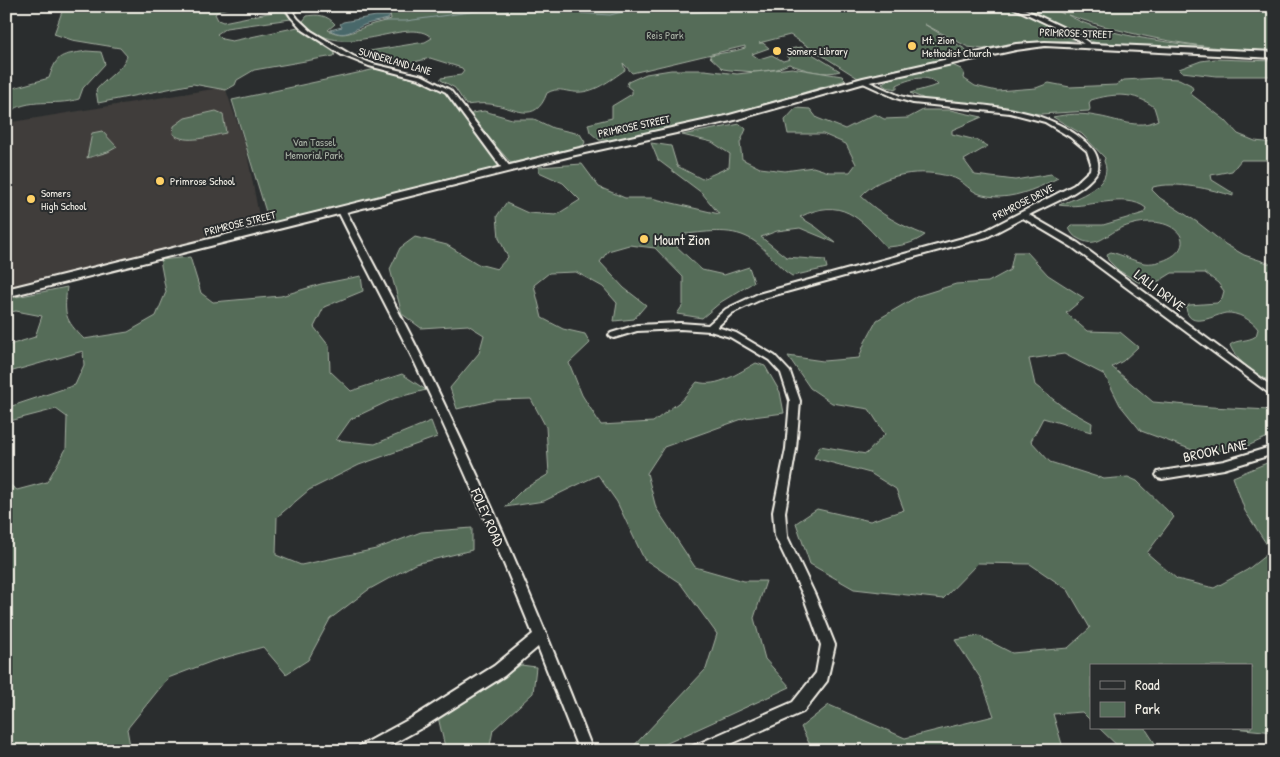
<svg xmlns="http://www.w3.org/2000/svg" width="1280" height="757" font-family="'Patrick Hand',sans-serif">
<rect width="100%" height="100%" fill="#2a2d2e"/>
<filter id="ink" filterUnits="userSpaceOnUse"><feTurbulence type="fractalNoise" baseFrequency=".02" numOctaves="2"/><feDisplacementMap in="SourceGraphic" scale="10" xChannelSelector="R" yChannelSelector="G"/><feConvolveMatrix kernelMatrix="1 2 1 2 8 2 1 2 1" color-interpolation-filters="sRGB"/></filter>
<g filter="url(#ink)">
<path fill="#3f3d3a" d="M225,87L246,148L261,226L6,287V123Z"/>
<g fill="#546c59" stroke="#a4aea0">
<path d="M64,6H236L220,10L215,14L218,20L223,22L283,10L291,19L226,28L217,34L222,39L232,41L298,27L335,53L334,56L254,70L237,80L235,85L226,90L193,84L98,103L96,90C105,79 123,69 127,56L120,48L72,40L54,34Z"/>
<path d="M373,6C400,6 410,18 440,6H844L853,12L847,6H1008L1064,33L1075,40L1008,44L983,49L968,47L924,24L970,52L861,80L790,35L759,43H763L769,48L752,54L759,59L772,55L783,61L790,59L786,56L795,54L790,49L801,47L840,71C825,76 804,70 789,64L777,69L756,72L730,70L723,69L710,57V55C721,53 734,52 745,48V46L632,73L623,63L625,70C610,80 594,94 574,92C563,91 558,87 547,93C535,126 515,107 490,104C483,103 474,104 466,105L455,88L441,80V78L461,75L464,71L462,68L430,58L403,65H392L357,53L425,42L432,38C408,13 340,67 303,21L307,16C318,14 327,15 335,24L328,30C344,38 352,32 367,26C375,23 383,22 391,19L390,13Z"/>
<path d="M1018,6H1047L1064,14L1052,6H1274V51C1210,51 1128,36 1068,15C1105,38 1188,44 1232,50L1233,52L1101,44L1087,40Z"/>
<path d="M86,51L101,52L105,64L83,88L79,99C53,107 30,96 6,114V90L49,78C58,52 61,56 86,51Z"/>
<path d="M1215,59L1274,61V76H1216L1182,72L1179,69L1201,61Z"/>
<path d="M952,65L961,69L964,73L963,78L975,86L997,91L1036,88L1049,83L1070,87L1116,85L1124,80L1157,78L1179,79L1191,85L1193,89L1190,92L1192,95L1225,120L1238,134L1255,141L1274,143V160H1241L1232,171L1211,175L1212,180L1233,193V196C1212,189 1175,181 1153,187L1152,190L1160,198L1197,222L1225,244L1244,255L1274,265V383C1259,376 1235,361 1230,345C1237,339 1248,342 1256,336L1258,329C1252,320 1237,312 1226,313C1216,314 1188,332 1186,307L1189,305L1217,303L1222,298L1224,291L1218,283L1205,273H1172L1159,281L1149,283L1138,282L1118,270L1108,260L1107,254L1111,252C1123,255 1133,261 1144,263C1157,265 1184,256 1182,240C1181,234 1177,231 1173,228C1158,218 1133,222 1117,230C1104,237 1095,248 1079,239C1074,237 1071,233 1069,228L1072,225H1103L1144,213L1146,208C1125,191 1085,210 1059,205C1076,198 1115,186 1104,161L1105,158L1082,134L1053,117C1068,114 1081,113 1096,116C1117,119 1137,130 1158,120L1154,107C1135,92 1114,93 1091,100L1089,103L1090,109L1089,111L1040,114L925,99L910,93L938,85C929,73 908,79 897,85V89L886,87L882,84C886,76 940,66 952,65Z"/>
<path d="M792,68L842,76L846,80L729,115L614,140H599L590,132L588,124L612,118V106L632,94V90L627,86L628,82L646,74L671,70H705L737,74Z"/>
<path d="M376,69C402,74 429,77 448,96L499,164L498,167L456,179L270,225L232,100Z"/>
<path d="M796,108L810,109L817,118L845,129L875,114L884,119L908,118L923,110H950L982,117L952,130V134L976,140L988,146L964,160L975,175L1015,180L1051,174L1058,178C1040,187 1021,196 1000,197C994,197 983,196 977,193C968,189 961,179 951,177C923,168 881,173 861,196C881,215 900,225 925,235C913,244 901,246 886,247C859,217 841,196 800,217L816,227L836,243L800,228L777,231L761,237L786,257L825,260L827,268L792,276C777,267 768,250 754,241C733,227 709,232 685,234L676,246L702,270L724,275L749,267L754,282L721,302L702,318L677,314L683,305V277L655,248L629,245L608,251L600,262L624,288L646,305L634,319L614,321L617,303L603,287L576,272L549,273L534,285L542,318L563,329L585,334L590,343L569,363L582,395L601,425L653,422L682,400L697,382C718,388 738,373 756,363L765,366L780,392L784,413L745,418L664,447L647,473L656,508L695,567L744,581H766L754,618L765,659L790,687L650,751H629L706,669L717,634L680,583L644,559L617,502L598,475L544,501L505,507L522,490L549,474L546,427L531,399L495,400L457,409L450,388L479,353L484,335L468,325L421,328L402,314L390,269L400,248L415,237L447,245L478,264L497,269L508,257L499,238L497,216L506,203L528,213L556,215L580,200L563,183L539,172V167L582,164L599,187L625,198H651L719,214L702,193L658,160L651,143L671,146L677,166L702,179L729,167L730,154L712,142L682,135L740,124L746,129L740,143L742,159L760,168L785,171L813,167L829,172H850L856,164L846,144L823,134H788L785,120Z"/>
<path d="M216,111L223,114L226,133C210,136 186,145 173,134L174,126L185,118Z"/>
<path d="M484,111L512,119H534L553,128L580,134L585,142L583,146L511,163L471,117L472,113Z"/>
<path d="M102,131L117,147L108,152L87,158L92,133Z"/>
<path d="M1014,252H1027L1048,275L1084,298L1066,313L1087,331L1120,332L1138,347L1123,361L1112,367L1153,402L1211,407L1270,410L1274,413V434L1241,449L1198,452L1141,431L1120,405L1105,375L1064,354L1029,359L1035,385L1063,407L1092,423L1091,432L1043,418L1031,441L1050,462L1104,479L1128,477L1137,481L1174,517L1147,553L1177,579L1214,588L1247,570L1271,551L1245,511L1233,477L1274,460V732L1233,728H1251V666H1091V721L1082,712L1053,714L1064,751H813L801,727L829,705L905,738L994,716L981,679L955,640L979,636L1012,653L1068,648L1090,628L1068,590L1030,564L978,563L943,599L854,589L810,564L796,523L817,509L870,521L904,510L896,489L870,473L814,458L820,446L866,454L885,434L869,409L832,403L810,388L788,356L823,361L859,358L865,342L877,320L918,296L956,284L988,282L1010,270Z"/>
<path d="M190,257L201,293L213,302L281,296L321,284L361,276L363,291L324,307L314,327L329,346L330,371L351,391L402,374L426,390L395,398L351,419L336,440L375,444L431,421L437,437L359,465L309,490L277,517L276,555L301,565L376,549L421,532L472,528V550L415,564L368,590L330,619L308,660L286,674L263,647L213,661L168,678L127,729L131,751H6V482L17,490L47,482L66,449L67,417L56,409L6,422V408L75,385L84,365L83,351L6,373V346L35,337L42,316L16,311L6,313V299L67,287C64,314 64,319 84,339L128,332L156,316L166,292L160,260Z"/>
<path d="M521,665L536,667L533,693L493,730L489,751H446L438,717Z"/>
<path d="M1099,728H1145L1160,751H1123Z"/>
</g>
<path fill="#4a686b" stroke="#8e9f9d" d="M376,16H390L388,19C381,21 371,22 364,25C351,31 345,38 330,30L342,27L340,24L343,22Z"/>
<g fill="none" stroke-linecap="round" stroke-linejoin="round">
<g stroke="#8e9f9d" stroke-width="1">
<path d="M681,13L735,10"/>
<path d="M383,21H406L484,10L515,9L610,15L626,11L658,10"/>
</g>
<defs>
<g id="street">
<path d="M284,6H290L291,8L317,6L292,11L298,19L311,31L353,56L373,64L423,76L450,90L510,167V171H504L446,92L419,79L369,66L342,55L303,30L291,17Z"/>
<path d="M1010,6H1018L1077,34L1093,46L1088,47L1073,36Z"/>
<path d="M861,80H865L900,96L913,99C968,105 1041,103 1084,141C1089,145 1093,148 1096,155C1098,161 1100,167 1096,173C1082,193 1051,203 1029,215L1078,243L1274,388V397L1072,247L1023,218L987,237L764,298L732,313L717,327L736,333L775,356L790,372L800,401L796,449L785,512L787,536L815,595L835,645L827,681L803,712L715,751H691L693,746L793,702L816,673L821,645L803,595L775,536L773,512L786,449L790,401L781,373L769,360L730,337L710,331L680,329L637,331L614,338L611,337L609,335L611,333L637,325L680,323L708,325L726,309L758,294L981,233L1074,185L1090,170L1091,163L1087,151L1070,137L1045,122L1010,113L913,103L896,98L861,82Z"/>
<path d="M339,209H342L346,211C372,262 399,311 424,362C486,489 542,619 593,751H579L538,647L504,676L425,726L380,751H358L360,746L415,716L494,666L533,634C496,543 457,452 415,363C390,312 363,262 338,211Z"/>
<path d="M1274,446V454L1224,469L1162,479L1158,478L1156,475L1158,472L1162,471L1224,461Z"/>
</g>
<path id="secondary" d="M1045,42L1274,52V58L1045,46L1016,50L865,83L731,121L571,156L6,297V289L571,150L726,116L863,78L1016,44Z"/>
</defs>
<use href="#street" stroke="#f4f1e8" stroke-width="4"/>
<use href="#secondary" stroke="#f4f1e8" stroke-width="4"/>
<use href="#street" fill="#2a2d2e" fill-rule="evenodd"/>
<use href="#secondary" fill="#2a2d2e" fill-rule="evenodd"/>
</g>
</g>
<g fill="#ffd166" stroke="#2a2d2e" stroke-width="2">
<circle cx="912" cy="46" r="5"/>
<circle cx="777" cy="51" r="5"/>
<circle cx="160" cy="181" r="5"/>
<circle cx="31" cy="199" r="5"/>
<circle cx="644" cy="239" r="5"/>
</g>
<g text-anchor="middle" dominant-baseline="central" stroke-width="4" stroke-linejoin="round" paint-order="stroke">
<g font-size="11" fill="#f4f1e8" stroke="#2a2d2e">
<text transform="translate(1076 33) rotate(2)">PRIMROSE STREET</text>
<text transform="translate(395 61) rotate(16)">SUNDERLAND LANE</text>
<text transform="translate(634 126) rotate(-12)">PRIMROSE STREET</text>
<text transform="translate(1023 202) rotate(-27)">PRIMROSE DRIVE</text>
<text transform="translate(240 223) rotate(-14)">PRIMROSE STREET</text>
</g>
<g font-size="11" fill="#acb5a8" stroke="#2a2d2e">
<text x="665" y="35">Reis Park</text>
<text x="314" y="142">Van Tassel<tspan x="314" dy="13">Memorial Park</tspan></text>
</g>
<g font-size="11" fill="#f4f1e8" stroke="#2a2d2e" text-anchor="start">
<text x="922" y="40">Mt. Zion<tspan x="922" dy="13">Methodist Church</tspan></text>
<text x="787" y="51">Somers Library</text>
<text x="170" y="181">Primrose School</text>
<text x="41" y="193">Somers<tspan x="41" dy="13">High School</tspan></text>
</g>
<g font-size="14" fill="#f4f1e8" stroke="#2a2d2e" text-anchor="start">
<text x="654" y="239">Mount Zion</text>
</g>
<g font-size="14" fill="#f4f1e8" stroke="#2a2d2e">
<text transform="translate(1160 290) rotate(37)">LALLI DRIVE</text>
<text transform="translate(1215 450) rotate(-12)">BROOK LANE</text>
<text transform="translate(488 517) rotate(66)">FOLEY ROAD</text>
</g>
</g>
<rect width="1280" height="757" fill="none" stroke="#2a2d2e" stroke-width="25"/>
<rect x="12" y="12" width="1255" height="732" fill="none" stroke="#f4f1e8" stroke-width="2" filter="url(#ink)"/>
<rect x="1090" y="664" width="162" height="65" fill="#2a2d2e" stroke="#7b7b78"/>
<rect x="1100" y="681" width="25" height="8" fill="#2a2d2e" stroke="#7b7b78"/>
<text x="1135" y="690" font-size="15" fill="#f4f1e8">Road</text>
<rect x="1100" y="702" width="25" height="15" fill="#546c59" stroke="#7b7b78"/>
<text x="1135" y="714" font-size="15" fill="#f4f1e8">Park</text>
</svg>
